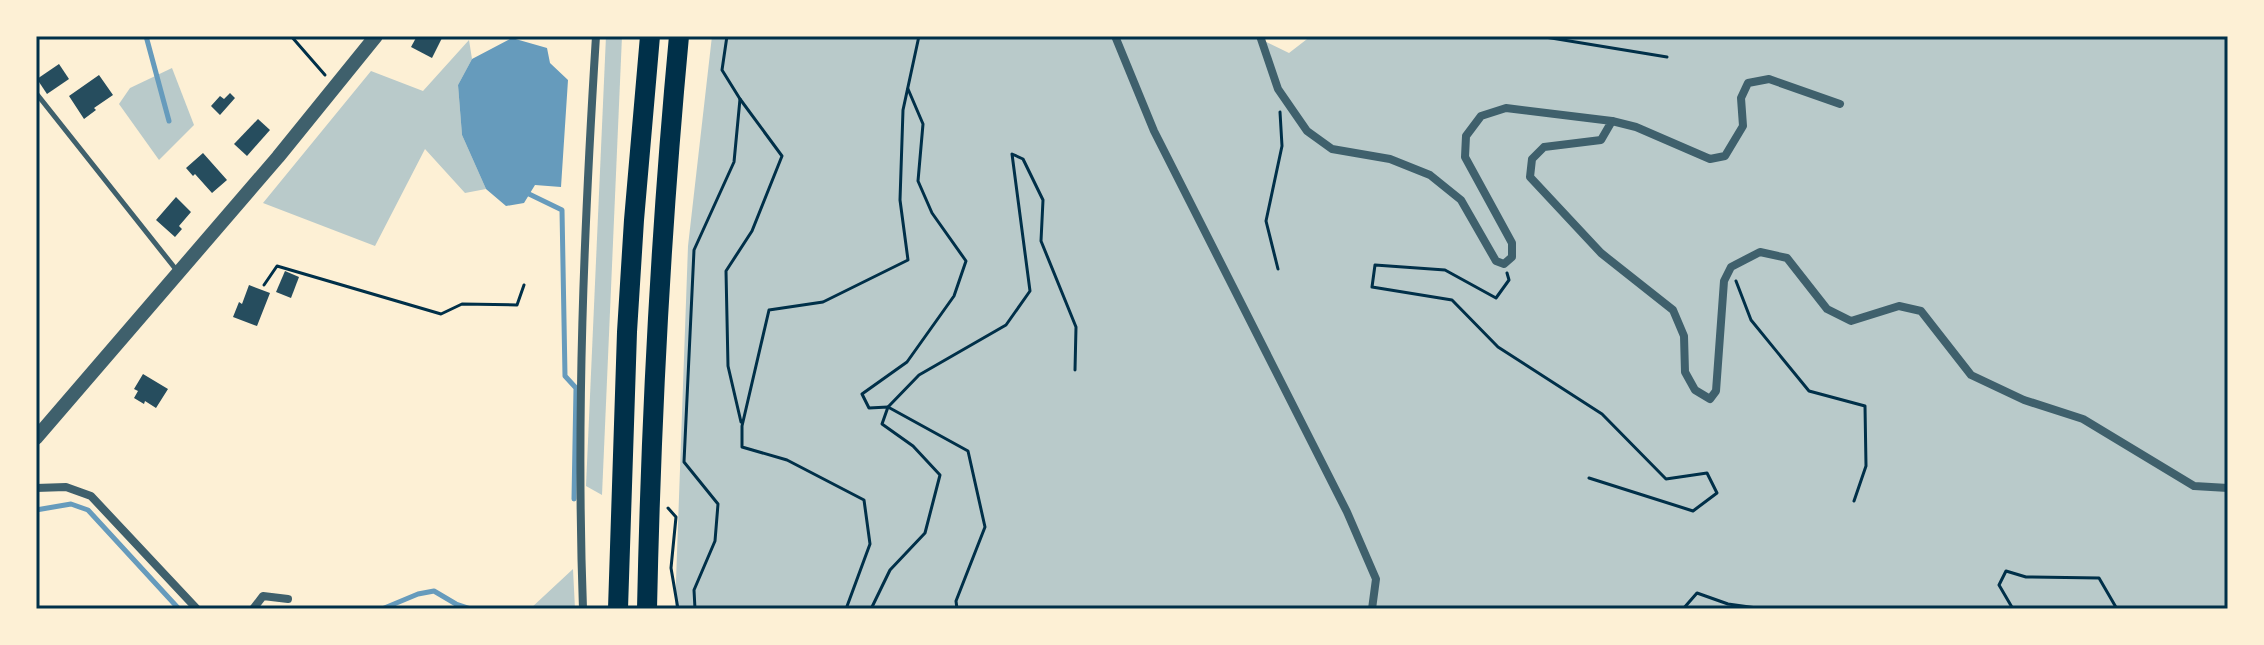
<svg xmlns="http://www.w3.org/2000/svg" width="2264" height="645" font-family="Helvetica,sans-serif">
<rect width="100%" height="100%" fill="#fdf0d5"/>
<g fill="#b9caca">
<path d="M606,36H622L602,495L586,486Z"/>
<path d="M712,36H1254L1289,53L1311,36H2228V609H675L688,246Z"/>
<path d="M469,40L472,59L458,85L462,135L486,189L465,193L425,149L375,246L263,203L371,71L423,91Z"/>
<path d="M172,68L194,125L159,160L119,104L130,88Z"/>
<path d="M573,569L575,609H529H530Z"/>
</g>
<path fill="#669bbc" d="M512,38L547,48L550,63L568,80L561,187L535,185L524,203L506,206L486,189L462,135L458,85L472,59Z"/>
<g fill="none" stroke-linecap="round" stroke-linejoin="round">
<g stroke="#669bbc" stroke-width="5">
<path d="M146,36L169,121"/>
<path d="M529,194L562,210L565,376L576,388L574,499"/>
<path d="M36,510L71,504L88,510L179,609"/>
<path d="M382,609L418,594L434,591L456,604L471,609"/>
</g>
</g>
<g fill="#264d5e">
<path d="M417,36H443L432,58L411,47Z"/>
<path d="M59,64L69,79L47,94L37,79Z"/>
<path d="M99,75L113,95L94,108L96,110L84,119L69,96Z"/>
<path d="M230,93L235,98L220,115L211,106L220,96L224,99Z"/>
<path d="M258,119L270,130L247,156L234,144Z"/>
<path d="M203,153L227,180L212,193L195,174L193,176L186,168Z"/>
<path d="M176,197L191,212L179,226L182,229L175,237L156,220Z"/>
<path d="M285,271L299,277L291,298L276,292Z"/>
<path d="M249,285L270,293L257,326L233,317L239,302L242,304Z"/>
<path d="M143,374L168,389L156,408L145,401L144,404L134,398L138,391L134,389Z"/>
</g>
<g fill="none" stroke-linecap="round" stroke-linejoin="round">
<g stroke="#003049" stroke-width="3">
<path d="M291,36L325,75"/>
<path d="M1539,36L1667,57"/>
<path d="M908,89L923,124L918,181L932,213L966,261L954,296L907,362L862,394L869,408L888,407L968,451L985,527L956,601L957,609"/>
<path d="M740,99L782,156L752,231L726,271L728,366L741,422"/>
<path d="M1278,269L1266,221L1282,146L1280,112"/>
<path d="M1507,273L1509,280L1496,298L1445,270L1375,265L1372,287L1452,300L1498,347L1602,414L1666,479L1707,473L1717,493L1693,511L1589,478"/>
<path d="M1736,281L1751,320L1809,391L1865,406L1866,466L1854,501"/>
<path d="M264,285L277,266L441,314L462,304L517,305L524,285"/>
<path d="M668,508L676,517L671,568L678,609"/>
<path d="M695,609L694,590L715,541L718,504L684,462L694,250L734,162L740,99L722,70L727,36"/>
<path d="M846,609L870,544L864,500L787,460L742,447V426L769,310L823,302L908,260L900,200L903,110L919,36"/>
<path d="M871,609L890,570L925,533L940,475L913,446L882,424L888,407L919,375L1006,325L1030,291L1012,154L1023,159L1043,200L1041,241L1076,327L1075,370"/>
<path d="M1683,609L1697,593L1728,604L1764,609"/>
<path d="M2013,609L1999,585L2006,571L2026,577L2099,578L2117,609"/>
</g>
<path stroke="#3f606c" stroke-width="5" d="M36,93L178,272"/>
<g stroke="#3f606c" stroke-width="8">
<path d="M1115,36L1154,131L1347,512L1376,579L1372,609"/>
<path d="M1260,36L1278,89L1307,131L1332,149L1390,159L1430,175L1461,200L1496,261L1504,264L1512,257V243L1465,157L1466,136L1481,116L1506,108L1612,121L1601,140L1544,147L1532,159L1530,177L1601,253L1673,310L1684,336L1685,372L1695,390L1710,399L1716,391L1724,281L1731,267L1760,252L1787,258L1827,309L1851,321L1899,306L1921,311L1971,375L2024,400L2083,419L2194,486L2228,488"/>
<path d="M1612,121L1636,127L1710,159L1725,156L1743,126L1741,98L1748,83L1769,79L1840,104"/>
<path d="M36,488L66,487L91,496L197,609"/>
<path d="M253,609L263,596L288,599"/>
<path d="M583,609C576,418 584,227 596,36"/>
</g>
<path stroke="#3f606c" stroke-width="14" d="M36,438L278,157L376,36"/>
<g stroke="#003049" stroke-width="20">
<path d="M618,609L627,332L634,220L650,36"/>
<path d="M647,609C651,417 661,227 679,36"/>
</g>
</g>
<rect width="2264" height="645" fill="none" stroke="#fdf0d5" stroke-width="76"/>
<rect x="38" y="38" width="2188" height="569" fill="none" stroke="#003049" stroke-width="3"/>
</svg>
